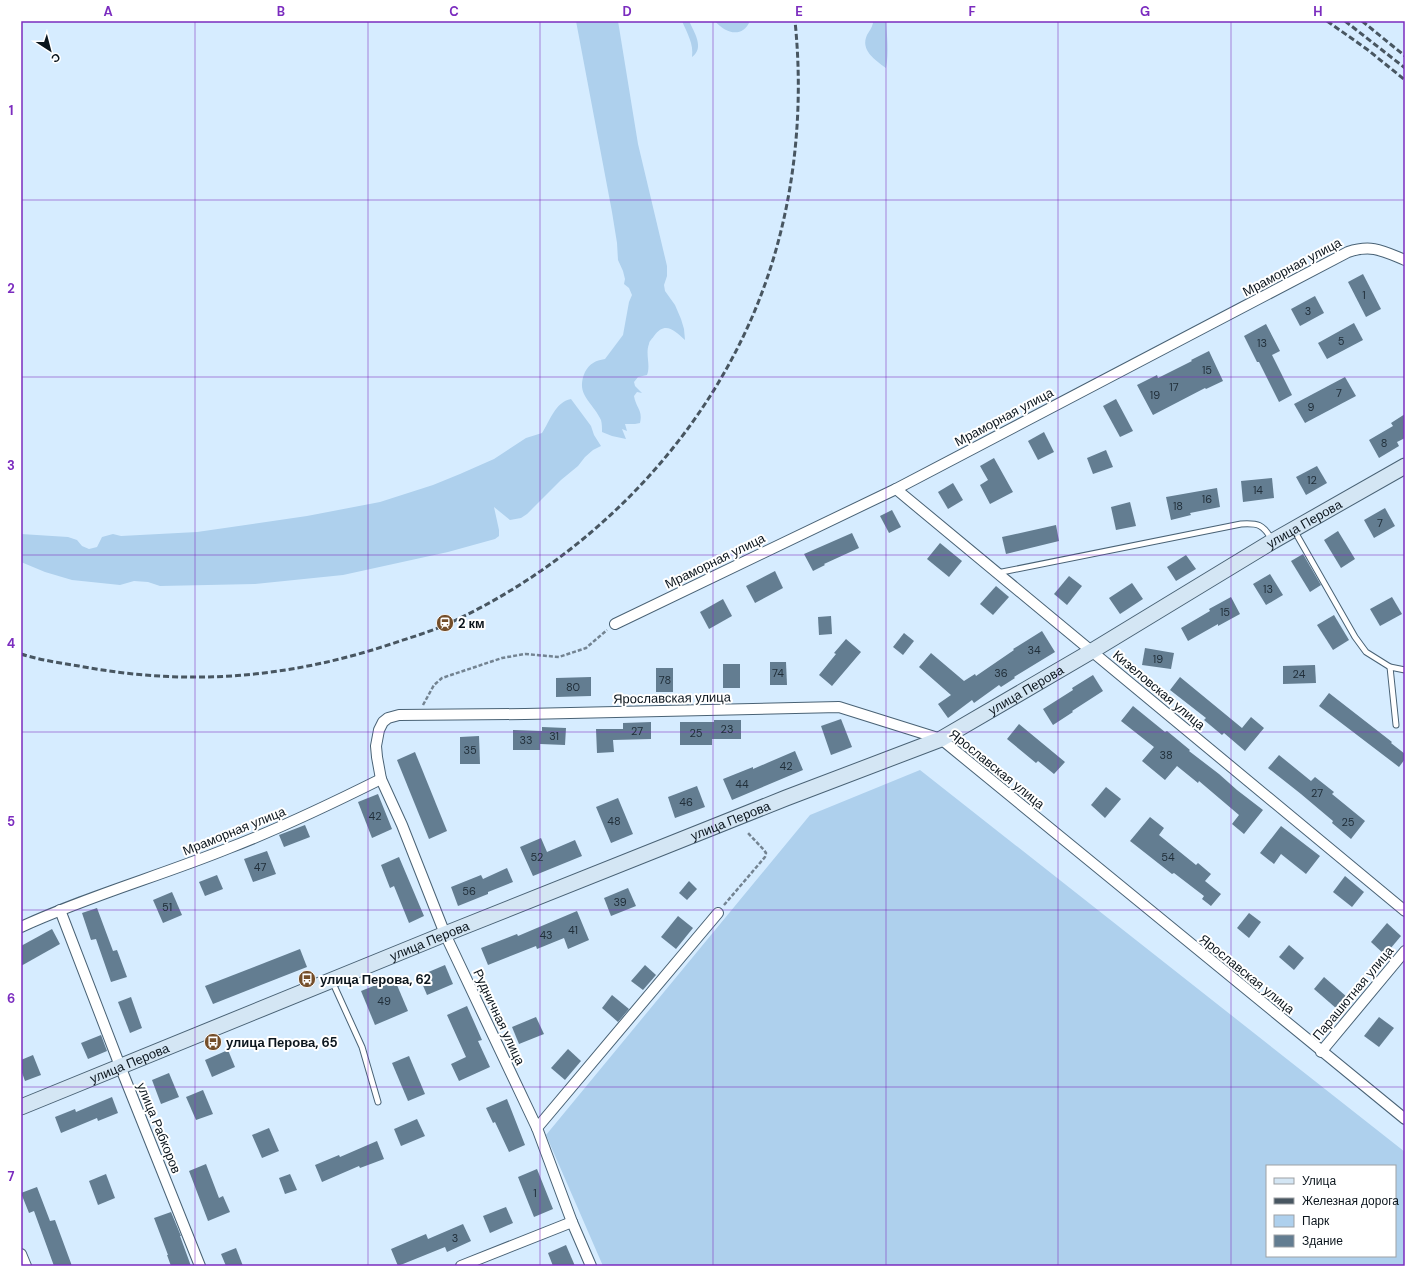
<svg xmlns="http://www.w3.org/2000/svg" width="1426" height="1287" font-family="'DM Sans',sans-serif">
<rect width="100%" height="100%" fill="#d6ecff"/>
<g fill="#aed0ed" fill-rule="evenodd">
<path d="M576,21H618L638,144L667,266V276L664,285L665,291L675,305L681,319L684,329L685,340C674,330 665,321 654,336C653,338 649,341 649,344C645,354 651,365 647,375L638,377L634,382L635,386L642,393L637,392L634,396C636,408 643,410 640,423L635,424H625L627,431L622,429L626,439L612,436L602,432C602,428 602,424 601,420C592,401 575,395 585,372C590,363 595,361 605,359L623,335L629,302L632,295L629,288L624,284L625,279L623,271L618,260L617,243L612,212Z"/>
<path d="M682,21H689C694,32 705,48 692,57C694,44 687,33 682,21Z"/>
<path d="M715,21H750C742,39 725,33 715,21Z"/>
<path d="M872,21H886C887,36 889,53 886,68C875,60 860,50 867,35C869,31 872,28 873,23Z"/>
<path d="M571,399L591,426L594,435L601,446L593,450L585,457L578,466L561,480L527,514L521,518L510,520L494,507L499,530V536L495,539L448,552L343,575L255,584L160,586L148,582L134,581L120,585L72,580L45,572L21,562V534L68,537L77,540L82,546L89,549L97,547L102,537L113,534L121,536L197,532L307,516L380,502L433,485L460,474L494,459L526,438L542,433C550,421 555,402 571,399Z"/>
<path d="M920,770L1405,1152V1266H603L546,1135L810,815ZM1267,1166H1395V1256H1267Z"/>
</g>
<g fill="#637d91">
<path d="M1363,274L1381,309L1366,317L1348,282Z"/>
<path d="M1315,296L1324,313L1300,326L1291,309Z"/>
<path d="M1354,323L1363,340L1327,359L1318,343Z"/>
<path d="M1266,324L1280,351L1272,355L1292,395L1279,402L1259,362H1257L1244,336Z"/>
<path d="M1209,351L1223,381L1206,389L1205,388L1153,415L1137,385L1157,375L1158,378L1192,361L1191,360Z"/>
<path d="M1345,377L1356,396L1305,423L1294,404Z"/>
<path d="M1116,399L1133,431L1120,437L1103,406Z"/>
<path d="M1405,414V438L1397,442L1399,446L1379,458L1369,440L1393,426L1391,423Z"/>
<path d="M1044,432L1054,452L1038,460L1028,441Z"/>
<path d="M1106,450L1113,467L1093,474L1087,458Z"/>
<path d="M994,458L1013,492L990,504L980,485L988,480L980,466Z"/>
<path d="M1317,466L1327,483L1306,495L1296,477Z"/>
<path d="M1272,478L1274,498L1243,502L1241,481Z"/>
<path d="M953,483L963,500L948,509L938,492Z"/>
<path d="M1217,488L1220,507L1190,513L1191,515L1171,520L1166,497Z"/>
<path d="M1130,502L1136,526L1116,530L1111,507Z"/>
<path d="M1385,508L1395,526L1374,538L1364,520Z"/>
<path d="M892,510L901,527L889,533L880,516Z"/>
<path d="M1056,525L1059,541L1006,554L1002,537Z"/>
<path d="M1338,531L1355,559L1341,568L1324,540Z"/>
<path d="M852,533L859,548L824,564L825,565L813,571L804,554Z"/>
<path d="M940,543L962,561L949,577L927,559Z"/>
<path d="M1303,554L1321,585L1310,592L1291,561Z"/>
<path d="M1186,555L1196,569L1176,581L1167,567Z"/>
<path d="M775,571L783,588L755,603L746,586Z"/>
<path d="M1270,574L1283,595L1266,605L1253,584Z"/>
<path d="M1069,576L1082,586L1067,605L1054,594Z"/>
<path d="M1132,583L1143,599L1120,614L1109,598Z"/>
<path d="M996,586L1009,597L993,615L980,604Z"/>
<path d="M1231,597L1240,614L1218,626V624L1188,641L1181,628L1210,611L1209,609Z"/>
<path d="M1392,597L1402,614L1380,626L1370,609Z"/>
<path d="M723,599L732,616L709,629L700,612Z"/>
<path d="M1334,615L1349,640L1333,650L1317,625Z"/>
<path d="M831,616L832,634L819,635L818,617Z"/>
<path d="M1042,631L1055,652L1014,677L1015,678L1001,687L999,685L974,703L972,700L948,718L938,704L951,695L919,667L931,653L964,681L975,674L976,676L1014,650L1013,649Z"/>
<path d="M904,633L914,641L903,655L893,647Z"/>
<path d="M846,639L861,652L832,686L819,675L836,654L834,653Z"/>
<path d="M1145,648L1174,653L1171,669L1142,665Z"/>
<path d="M770,662H786L787,685H770Z"/>
<rect x="723" y="664" width="17" height="24"/>
<path d="M1315,665L1316,683L1283,684V666Z"/>
<rect x="656" y="668" width="17" height="24"/>
<path d="M1093,675L1103,691L1072,711L1073,712L1053,725L1043,709L1073,690L1072,688Z"/>
<path d="M591,677V696L556,697V678Z"/>
<path d="M1180,677L1242,728L1251,717L1264,728L1245,751L1224,733L1222,735L1204,720L1206,718L1170,690Z"/>
<path d="M1329,693L1392,742L1391,743L1405,754V759L1399,767L1319,706Z"/>
<path d="M1133,706L1165,732L1167,731L1190,750L1189,751L1219,774L1237,790L1263,810L1244,834L1232,824L1239,815L1199,781L1198,783L1177,766L1165,780L1142,761L1154,747L1121,721Z"/>
<path d="M841,719L852,747L831,755L821,726Z"/>
<path d="M714,720H741V739H712V745H680V722H714Z"/>
<path d="M651,722V739L613,740L614,752L597,753L596,729H623V723Z"/>
<path d="M1019,724L1065,762L1054,774L1038,761L1036,763L1007,739Z"/>
<path d="M542,727L566,728L565,745L540,744V750H513V730L542,731Z"/>
<path d="M479,736L480,764H460V737Z"/>
<path d="M795,751L803,770L732,800L723,779L753,767V769Z"/>
<path d="M415,752L447,831L429,839L397,760Z"/>
<path d="M1279,755L1311,781L1315,777L1334,792L1332,794L1365,821L1351,839L1332,823L1333,821L1301,794L1268,768Z"/>
<path d="M697,786L705,807L675,818L668,797Z"/>
<path d="M1106,787L1121,799L1105,818L1091,805Z"/>
<path d="M378,794L392,829L372,838L358,802Z"/>
<path d="M618,798L633,834L611,843L596,807Z"/>
<path d="M1150,817L1164,828L1159,835L1196,865L1198,863L1211,874L1205,881L1221,894L1211,906L1202,899L1204,896L1174,873L1172,874L1130,841Z"/>
<path d="M305,825L310,837L284,847L279,835Z"/>
<path d="M1281,826L1320,856L1306,874L1281,854L1274,864L1260,853Z"/>
<path d="M541,838L547,852L575,840L582,856L533,876L520,847Z"/>
<path d="M267,851L276,874L253,882L244,859Z"/>
<path d="M399,857L424,916L409,923L394,886L390,888L381,865Z"/>
<path d="M507,868L513,882L488,892V894L458,906L451,887L481,875L483,879Z"/>
<path d="M217,875L223,889L205,896L199,882Z"/>
<path d="M1345,876L1364,892L1352,907L1333,892Z"/>
<path d="M689,881L697,889L687,900L679,893Z"/>
<path d="M628,888L636,906L611,916L604,898Z"/>
<path d="M172,892L182,915L163,923L153,900Z"/>
<path d="M97,908L113,951L117,950L127,977L111,982L96,939L91,940L82,913Z"/>
<path d="M577,911L589,940L568,949L564,938L537,949L536,946L488,965L481,948L517,934L518,936Z"/>
<path d="M1249,913L1261,922L1249,938L1237,928Z"/>
<path d="M678,916L693,928L676,949L661,937Z"/>
<path d="M1387,923L1401,936L1385,955L1371,942Z"/>
<path d="M52,929L60,944L21,966V946Z"/>
<path d="M1289,945L1304,958L1294,970L1279,957Z"/>
<path d="M300,949L307,967L213,1004L205,986Z"/>
<path d="M445,965L453,984L427,995L419,976Z"/>
<path d="M645,965L656,975L643,990L631,981Z"/>
<path d="M1324,977L1347,997L1337,1009L1314,989Z"/>
<path d="M394,978L408,1011L375,1025L361,991Z"/>
<path d="M612,995L629,1009L618,1022L602,1008Z"/>
<path d="M131,997L142,1028L130,1033L118,1002Z"/>
<path d="M467,1006L482,1040L478,1041L490,1067L459,1081L451,1064L466,1057L447,1015Z"/>
<path d="M536,1017L544,1034L519,1044L512,1027Z"/>
<path d="M1379,1017L1394,1028L1379,1047L1364,1036Z"/>
<path d="M101,1035L107,1051L88,1059L81,1043Z"/>
<path d="M568,1049L581,1061L565,1080L551,1068Z"/>
<path d="M228,1050L235,1067L212,1077L205,1060Z"/>
<path d="M33,1055L41,1075L25,1081L21,1070V1060Z"/>
<path d="M409,1056L425,1094L408,1101L392,1063Z"/>
<path d="M169,1073L179,1097L161,1104L152,1080Z"/>
<path d="M203,1090L213,1114L196,1120L186,1097Z"/>
<path d="M112,1097L118,1113L98,1121L97,1118L61,1133L55,1117L75,1109L76,1112Z"/>
<path d="M507,1099L525,1145L509,1152L495,1122L493,1123L486,1108Z"/>
<path d="M417,1119L425,1136L401,1146L394,1129Z"/>
<path d="M269,1128L279,1151L262,1158L252,1135Z"/>
<path d="M377,1141L384,1159L360,1168L359,1166L322,1182L315,1165L339,1155L340,1157Z"/>
<path d="M206,1164L219,1198L223,1196L230,1212L208,1221L189,1171Z"/>
<path d="M537,1169L553,1209L534,1217L518,1177Z"/>
<path d="M106,1174L115,1198L98,1205L89,1181Z"/>
<path d="M290,1174L297,1190L285,1194L279,1178Z"/>
<path d="M37,1187L50,1221L55,1220L72,1266H54L34,1211L29,1213L21,1193Z"/>
<path d="M506,1207L513,1223L490,1233L483,1216Z"/>
<path d="M171,1212L181,1236H180L191,1266H171L167,1255H168L154,1218Z"/>
<path d="M463,1224L471,1241L447,1252L445,1247L398,1266L391,1249L426,1234L428,1239Z"/>
<path d="M566,1245L575,1266H553L548,1253Z"/>
<path d="M236,1248L243,1266H226L221,1254Z"/>
</g>
<g fill="none" stroke-linecap="round" stroke-linejoin="round">
<defs>
<g id="lane">
<path d="M1294,530L1355,637L1366,652L1390,667L1405,670"/>
<path d="M997,573L1241,524C1258,523 1263,524 1272,540"/>
<path d="M1390,667L1396,725"/>
<path d="M332,981L362,1047L378,1102"/>
</g>
<g id="street">
<path d="M896,489L1405,911"/>
<path d="M615,624L896,489L1348,252C1372,244 1383,251 1405,260"/>
<path d="M60,910L120,1066L200,1266"/>
<path d="M21,927C88,896 160,876 229,848C281,828 331,804 381,779"/>
<path d="M1321,1052L1405,951"/>
<path d="M537,1128L718,913"/>
<path d="M21,1254L26,1266"/>
<path d="M461,1266L572,1222"/>
<path d="M591,1266L572,1222L537,1128L445,934L402,825L381,779L377,757L376,746L379,730L383,722L388,718L399,715L525,714L839,707L941,739L1405,1119"/>
</g>
<g id="secondary">
<path id="s1" d="M21,1107L445,934L786,798L941,739L1092,651L1273,541L1405,466"/>
</g>
</defs>
<use href="#lane" stroke="#496275" stroke-width="7"/>
<use href="#street" stroke="#496275" stroke-width="12"/>
<use href="#secondary" stroke="#496275" stroke-width="17"/>
<g stroke="#738391" stroke-width="2.5" stroke-dasharray="4 2" stroke-linecap="butt">
<path d="M423,705L434,685L442,678L502,658L525,654L559,657L586,648L607,630"/>
<path d="M724,905L765,857L766,853L764,850L747,832"/>
</g>
<use href="#lane" stroke="#fff" stroke-width="5"/>
<use href="#street" stroke="#fff" stroke-width="10"/>
<use href="#secondary" stroke="#d4e6f4" stroke-width="15"/>
<g stroke="#485661" stroke-width="3" stroke-dasharray="6 3" stroke-linecap="butt">
<path d="M1327,21L1368,50L1405,80"/>
<path d="M1345,21L1405,68"/>
<path d="M1362,21L1405,56"/>
<path d="M21,654C40,660 60,663 79,666C190,687 293,678 400,641C419,635 438,629 456,620C578,562 683,461 742,339C790,241 806,128 795,21"/>
</g>
</g>
<path fill="none" stroke="#7b2cbf" stroke-width="1" stroke-opacity="0.55" d="M195,21V1266M368,21V1266M540,21V1266M713,21V1266M886,21V1266M1058,21V1266M1231,21V1266M21,200H1405M21,377H1405M21,555H1405M21,732H1405M21,910H1405M21,1087H1405"/>
<defs>
<symbol id="station-disc" viewBox="-11 -11 22 22"><circle r="9.5" fill="#744e2a" stroke="#fff"/><path d="M-3-6H3Q5-6 5-4V2Q5 4 3 4L4.5 6H3L1.5 4h-3L-3 6H-4.5L-3 4Q-5 4-5 2V-4Q-5-6-3-6ZM-3.5-4v3h7v-3ZM-3.5 1v1.5H-2V1ZM2 1v1.5H3.5V1Z" fill="#fff"/></symbol>
<symbol id="bus-disc" viewBox="-11 -11 22 22"><circle r="9.5" fill="#744e2a" stroke="#fff"/><path d="M-5-6H5V4H4V6H2V4H-2V6H-4V4H-5ZM-3.5-4V0h7V-4ZM-3.5 1.2v1.5H-2V1.2ZM2 1.2v1.5H3.5V1.2Z" fill="#fff"/></symbol>
</defs>
<g fill-rule="evenodd">
<use href="#station-disc" x="435" y="613" width="20" height="20"/>
<use href="#bus-disc" x="297" y="969" width="20" height="20"/>
<use href="#bus-disc" x="203" y="1032" width="20" height="20"/>
</g>
<g text-anchor="middle" dominant-baseline="central" stroke-width="4" stroke-linejoin="round" paint-order="stroke">
<g font-size="11" fill="#212f3a">
<text x="1364" y="295">1</text>
<text x="1308" y="311">3</text>
<text x="1341" y="341">5</text>
<text x="1262" y="343">13</text>
<text x="1207" y="370">15</text>
<text x="1174" y="387">17</text>
<text x="1339" y="393">7</text>
<text x="1155" y="395">19</text>
<text x="1311" y="407">9</text>
<text x="1384" y="443">8</text>
<text x="1312" y="480">12</text>
<text x="1258" y="490">14</text>
<text x="1207" y="499">16</text>
<text x="1178" y="506">18</text>
<text x="1380" y="523">7</text>
<text x="1268" y="589">13</text>
<text x="1225" y="612">15</text>
<text x="1034" y="650">34</text>
<text x="1158" y="659">19</text>
<text x="778" y="673">74</text>
<text x="1001" y="673">36</text>
<text x="1299" y="674">24</text>
<text x="665" y="680">78</text>
<text x="573" y="687">80</text>
<text x="727" y="729">23</text>
<text x="637" y="731">27</text>
<text x="696" y="733">25</text>
<text x="554" y="736">31</text>
<text x="526" y="740">33</text>
<text x="470" y="750">35</text>
<text x="1166" y="755">38</text>
<text x="786" y="766">42</text>
<text x="742" y="784">44</text>
<text x="1317" y="793">27</text>
<text x="686" y="802">46</text>
<text x="375" y="816">42</text>
<text x="614" y="821">48</text>
<text x="1348" y="822">25</text>
<text x="537" y="857">52</text>
<text x="1168" y="857">54</text>
<text x="260" y="867">47</text>
<text x="469" y="891">56</text>
<text x="620" y="902">39</text>
<text x="167" y="907">51</text>
<text x="573" y="930">41</text>
<text x="546" y="935">43</text>
<text x="384" y="1001">49</text>
<text x="535" y="1193">1</text>
<text x="455" y="1238">3</text>
</g>
<g font-size="13" fill="#0b151d" stroke="#fff">
<text transform="translate(1292 267) rotate(-28)">Мраморная улица</text>
<text transform="translate(1004 417) rotate(-28)">Мраморная улица</text>
<text stroke="none"><textPath href="#s1" startOffset="1413">улица Перова</textPath></text>
<text transform="translate(715 561) rotate(-26)">Мраморная улица</text>
<text stroke="none"><textPath href="#s1" startOffset="1089">улица Перова</textPath></text>
<text transform="translate(1159 690) rotate(40)">Кизеловская улица</text>
<text transform="translate(672 698) rotate(-1)">Ярославская улица</text>
<text transform="translate(997 769) rotate(39)">Ярославская улица</text>
<text stroke="none"><textPath href="#s1" startOffset="765">улица Перова</textPath></text>
<text transform="translate(234 831) rotate(-22)">Мраморная улица</text>
<text stroke="none"><textPath href="#s1" startOffset="441">улица Перова</textPath></text>
<text transform="translate(1247 974) rotate(39)">Ярославская улица</text>
<text transform="translate(1353 993) rotate(-50)">Парашютная улица</text>
<text transform="translate(499 1017) rotate(65)">Рудничная улица</text>
<text stroke="none"><textPath href="#s1" startOffset="117">улица Перова</textPath></text>
<text transform="translate(159 1128) rotate(68)">улица Рабкоров</text>
</g>
<g font-size="13" font-weight="bold" fill="#0b151d" stroke="#fff" text-anchor="start">
<text x="458" y="623">2 км</text>
<text x="320" y="979">улица Перова, 62</text>
<text x="226" y="1042">улица Перова, 65</text>
</g>
</g>
<rect width="1426" height="1287" fill="none" stroke="#ffffff" stroke-width="44"/>
<rect x="1266" y="1165" width="130" height="92" fill="#ffffff" stroke="#9da1a5"/>
<rect x="1274" y="1178" width="20" height="6" fill="#d4e6f4" stroke="#9da1a5"/>
<text x="1302" y="1185" font-size="12" fill="#0b151d">Улица</text>
<rect x="1274" y="1198" width="20" height="6" fill="#485661" stroke="#9da1a5"/>
<text x="1302" y="1205" font-size="12" fill="#0b151d">Железная дорога</text>
<rect x="1274" y="1215" width="20" height="12" fill="#aed0ed" stroke="#9da1a5"/>
<text x="1302" y="1225" font-size="12" fill="#0b151d">Парк</text>
<rect x="1274" y="1235" width="20" height="12" fill="#637d91" stroke="#9da1a5"/>
<text x="1302" y="1245" font-size="12" fill="#0b151d">Здание</text>
<g transform="translate(50 50) rotate(144)" stroke="#ffffff" stroke-width="3" paint-order="stroke">
<path d="M0-3L7 15L0 10L-7 15Z" fill="#0b151d"/>
<text y="-6" font-size="11" font-weight="bold" text-anchor="middle" fill="#0b151d">С</text>
</g>
<rect x="22" y="22" width="1382" height="1243" fill="none" stroke="#7b2cbf" stroke-width="1.5"/>
<g font-size="13" text-anchor="middle" font-weight="bold" fill="#7b2cbf">
<text x="108" y="16">A</text>
<text x="281" y="16">B</text>
<text x="454" y="16">C</text>
<text x="627" y="16">D</text>
<text x="799" y="16">E</text>
<text x="972" y="16">F</text>
<text x="1145" y="16">G</text>
<text x="1318" y="16">H</text>
<text x="11" y="115">1</text>
<text x="11" y="293">2</text>
<text x="11" y="470">3</text>
<text x="11" y="648">4</text>
<text x="11" y="826">5</text>
<text x="11" y="1003">6</text>
<text x="11" y="1181">7</text>
</g>
</svg>
